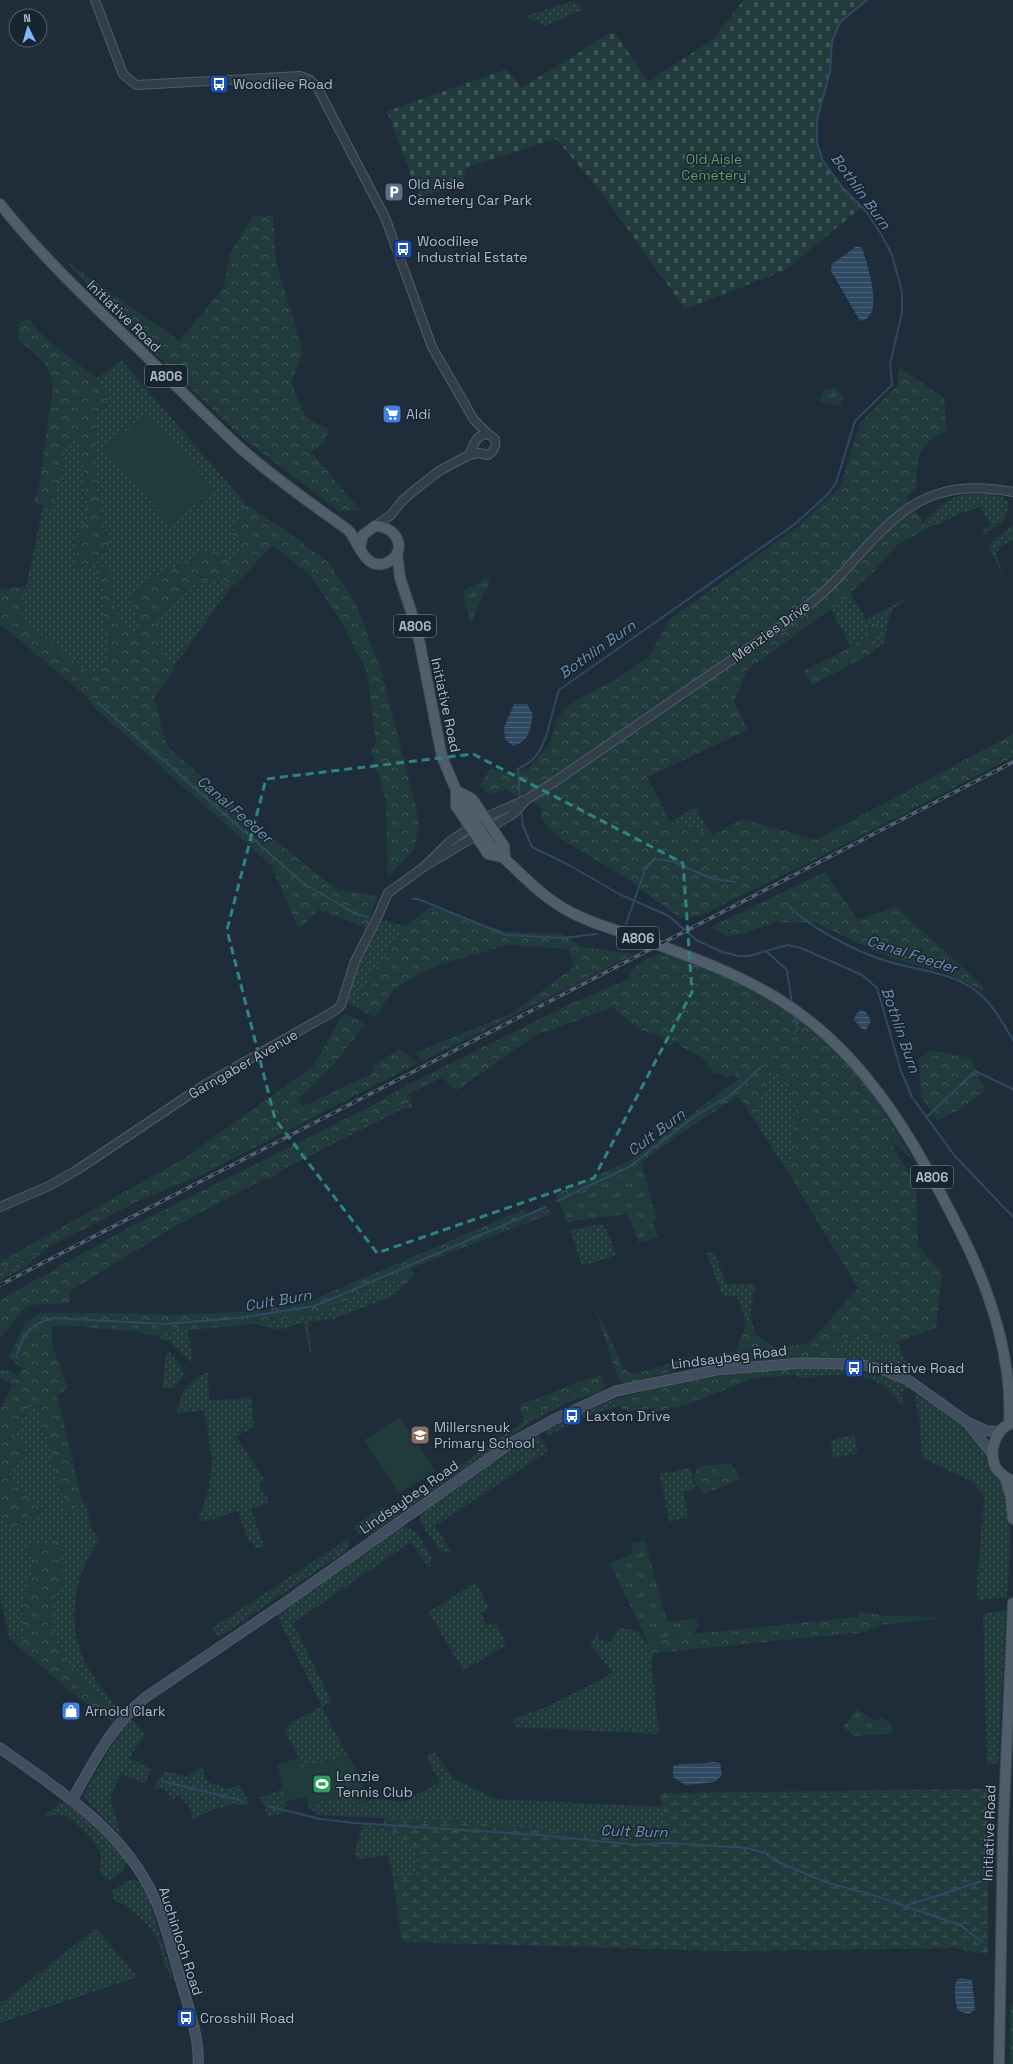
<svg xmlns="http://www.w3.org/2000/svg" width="1013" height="2064" font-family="'Space Grotesk',sans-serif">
<defs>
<pattern id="grass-dots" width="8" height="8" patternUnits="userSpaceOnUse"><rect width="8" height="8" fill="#213b3c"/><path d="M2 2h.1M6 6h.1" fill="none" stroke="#3f5557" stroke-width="1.8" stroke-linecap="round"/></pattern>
<pattern id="forest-crowns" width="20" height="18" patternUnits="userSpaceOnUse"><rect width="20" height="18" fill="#213b3c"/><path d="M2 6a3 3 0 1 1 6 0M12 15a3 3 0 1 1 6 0" fill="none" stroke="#3f5557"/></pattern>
<pattern id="wetland-marsh" width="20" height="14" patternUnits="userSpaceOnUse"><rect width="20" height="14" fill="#213b3c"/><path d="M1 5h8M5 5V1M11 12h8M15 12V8" fill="none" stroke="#3f5557"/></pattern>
<pattern id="cemetery-stones" width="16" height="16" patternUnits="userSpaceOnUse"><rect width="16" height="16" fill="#213b3c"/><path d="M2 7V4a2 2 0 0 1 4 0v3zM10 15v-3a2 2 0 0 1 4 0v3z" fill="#3f5557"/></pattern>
<pattern id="park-tufts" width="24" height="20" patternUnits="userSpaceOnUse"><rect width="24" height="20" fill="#213b3c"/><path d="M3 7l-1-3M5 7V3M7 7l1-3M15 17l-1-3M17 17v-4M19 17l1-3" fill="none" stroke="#3f5557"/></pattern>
<pattern id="water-rules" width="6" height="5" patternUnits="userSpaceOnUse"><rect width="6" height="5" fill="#2e4962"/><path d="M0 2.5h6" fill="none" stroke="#4a6177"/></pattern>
</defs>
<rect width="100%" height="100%" fill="#1f2d3b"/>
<g fill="url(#grass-dots)">
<path d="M574,1L584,9L545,26L525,16Z"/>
<path d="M121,360L270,532L140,714L21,618L26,587L65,403Z"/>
<path d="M962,495C974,495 1000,491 1008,502C1008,522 1000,523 985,535L982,529L991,526L980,506L965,513L964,511L936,526L935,524L928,528L924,522C935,510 945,499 962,495Z"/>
<path d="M1013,525V540L1000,547L996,553L1003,575L988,545Z"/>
<path d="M850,593L866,620L906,598C904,603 898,605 894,609C887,618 885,633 885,643L875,649L872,640L877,633L867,635L851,647L831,610Z"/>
<path d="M696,807L699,808L697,812L712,835L670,822Z"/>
<path d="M380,920L408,926L402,930L360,995L358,1008L349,1004L346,997L357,961Z"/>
<path d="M768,1067L797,1101L789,1174L755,1121Z"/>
<path d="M411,1101L412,1109H402L282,1170L280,1167Z"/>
<path d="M601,1224L607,1231L617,1255L582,1266L571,1232L572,1230Z"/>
<path d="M47,1248L22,1269L0,1280V1272Z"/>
<path d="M706,1252L715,1253L726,1284H755L750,1317L745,1319L737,1296H723Z"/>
<path d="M386,1279L405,1286L392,1296L336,1318L308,1322L312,1353H310L304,1322L279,1330L255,1324L328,1313L370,1285Z"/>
<path d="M173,1329L188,1330L193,1362L189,1361L171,1343L156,1336Z"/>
<path d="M862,1335L886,1346L897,1342L909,1368C890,1368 872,1358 852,1358L851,1356L831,1351V1344Z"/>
<path d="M167,1349L182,1368L184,1375L174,1389L162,1388Z"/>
<path d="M794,1369H855L879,1376L881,1373C914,1387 961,1416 980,1446C985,1453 986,1463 991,1471C997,1479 1003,1484 1006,1494C1013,1527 1009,1563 1007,1597L978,1600L977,1586L984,1497L973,1482L922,1458L919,1415L914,1399L916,1395L914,1390L906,1388L899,1394L904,1401L901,1406C880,1366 835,1375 798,1378Z"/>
<path d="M208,1372L209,1400L252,1398L254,1427L236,1436L264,1480L259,1483L269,1502L251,1509L264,1546L256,1549L253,1542L249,1543L238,1511L207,1521H198L209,1488L212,1458L204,1410L177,1414C182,1390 185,1383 208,1372Z"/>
<path d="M601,1389L602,1391L565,1403L529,1423L368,1536L359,1534L354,1527L382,1506L389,1515L524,1421L557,1404Z"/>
<path d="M32,1400L39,1408L67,1514L86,1502L91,1528L100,1541C71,1576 66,1629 88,1668C95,1681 106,1693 115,1705L117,1713L78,1676L68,1663L53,1632L52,1605L64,1580L28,1547L33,1568L22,1611L24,1638H9L0,1596V1516L11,1529L8,1477L27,1447L12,1439Z"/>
<path d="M614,1400L619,1406L587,1416L548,1436L545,1431L569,1418Z"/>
<path d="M538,1433L548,1451L435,1526L451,1551L446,1553L440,1551L420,1522V1512L491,1462L492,1464Z"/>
<path d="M854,1434L858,1453L833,1458L830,1441Z"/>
<path d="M690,1468L695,1489L683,1491L688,1517L669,1522L660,1474Z"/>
<path d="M401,1525L416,1532L431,1556V1565L428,1567L411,1542L293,1623L332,1702L322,1707L348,1756L301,1768L299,1758L285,1732L290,1723L322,1706L277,1615Z"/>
<path d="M348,1539L350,1545L346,1551L219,1637L212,1628Z"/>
<path d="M476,1582L489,1608L481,1613L487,1626L493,1623L494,1624L496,1623L506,1645L463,1671L429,1612Z"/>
<path d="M1006,1610L998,1764H987L983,1614Z"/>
<path d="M617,1627L638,1631L649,1647L651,1659L659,1734L515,1727L514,1719L546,1707L613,1673L590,1644L597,1633H599L598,1639L612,1643Z"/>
<path d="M130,1717L145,1734L129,1758L152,1769L145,1783L121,1774L110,1797L121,1835L83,1796L116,1737Z"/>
<path d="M434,1752L454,1779L495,1799L662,1807L666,1835L637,1840L465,1822L320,1815L309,1809L308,1805L353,1794L355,1804L380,1799L404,1802L440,1782L426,1756Z"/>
<path d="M201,1766L208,1782L229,1789L240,1785L250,1806C228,1801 213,1810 193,1819L188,1805L179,1795L172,1800L165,1789H153L165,1771L187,1777Z"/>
<path d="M283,1789L286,1802L283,1813L269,1816L260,1798Z"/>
<path d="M63,1801C79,1814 116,1839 125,1856C131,1867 118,1878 108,1880C93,1872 105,1861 99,1850C93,1839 72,1816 59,1814C56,1814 51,1816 47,1817L45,1815Z"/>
<path d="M363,1825L384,1827L415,1847L419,1874L393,1878L388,1855L360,1859L354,1854Z"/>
<path d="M134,1879L141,1884L147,1893L173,1978H170L168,1968L163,1964C164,1936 138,1911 114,1900L112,1891L127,1881Z"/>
<path d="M96,1928L137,1977L0,2023V2004Z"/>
</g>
<g fill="url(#forest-crowns)">
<path d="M253,216H273L276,262L303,353L291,382L305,417L329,429L325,443L311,452L361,511H339L239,435L126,325L63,259L179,341L224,287L230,253Z"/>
<path d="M28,318L47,340L103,383L108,400L95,416C98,449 95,481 101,514C104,527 114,542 105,554C101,559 82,567 76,571L78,533L88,517L81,446L74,437L67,445L51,507L33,502L38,493L53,388C52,364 35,353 18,340L19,324Z"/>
<path d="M899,367L944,398L947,430C917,444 917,459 916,490L905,496L928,528L898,544L872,573L834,607L747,670L734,701L748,730L647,777L670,822L712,835L742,819L816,840L1013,734V757L814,860L699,916L680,918L629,880L558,837L542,819V809L524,793L514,796L507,790L488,795L480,785L490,769L510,773L529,768L549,745L558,717L573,702L613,681L649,657L669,620L797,527L840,487L860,423L897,386Z"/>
<path d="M244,503L288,532L330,564L356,604L380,668L419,818L415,848L388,877L386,801L371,749L376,743L367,672L341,621L311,576L272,545L235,586L219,578L197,583L157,621L163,654L175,669L154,697L167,746L264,832L338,890L377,896L367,928L319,910L299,929L271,865L95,708L86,696L0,624V589L26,587L21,618L95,678L109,655L103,613L102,588L95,565L106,566L110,574L114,607L128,634L140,630L130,600L151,578L211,549L231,561L246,550L233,535Z"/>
<path d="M874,620L879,624L880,631L872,640L875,649L872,653L812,685L803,671L851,647L866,635V629L871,621Z"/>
<path d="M825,872L858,920L896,907L983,986V991L946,973L890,958L816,923L774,922L744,934L727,936L711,927Z"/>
<path d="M431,906L506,932L563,934L581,947L634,954L423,1061L414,1053L513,1013L575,966L568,949L507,945L435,966L395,988L375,1017L358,1008L359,995L402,930Z"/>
<path d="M665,952C685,960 705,966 724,976C769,998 821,1031 854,1070C877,1098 895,1130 914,1161L890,1140L916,1187L918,1246L942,1273L936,1328L886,1346L862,1335L831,1344V1351L851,1356L852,1358H793L747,1361L710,1366H692L629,1384L619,1381L595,1309L607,1330L623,1368L633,1375L690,1357L716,1356L736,1351L746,1325L745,1319L750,1317L756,1335L775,1348L810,1343L858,1288L789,1174L797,1101L769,1067L755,1121L738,1096L687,1129L628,1172L560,1204L556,1194L631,1160L738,1079L734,1074L726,1078L718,1073L716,1074L700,1056L680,1046L676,1041L670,1045L666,1044L662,1037L640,1030L613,1007L536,1035L457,1090L442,1078L408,1094L411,1101L280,1167L282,1170L269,1179H264L184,1221L70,1291V1303L27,1305L0,1338V1300L132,1226L368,1108L409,1084L570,1004L631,978L629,972L643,961Z"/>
<path d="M342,1015H347L365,1024L334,1064L298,1100L302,1107L373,1073V1066L399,1049L418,1063L201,1175L138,1201L0,1272V1262L183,1159L313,1067Z"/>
<path d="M930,1050L970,1058L985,1091L959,1110L937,1120L921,1096L919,1059Z"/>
<path d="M540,1208L542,1211L549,1209L552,1213L411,1268L414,1274L405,1286L386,1279L370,1285L328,1313L255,1324L188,1330L173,1329L156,1336L131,1331L89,1328L83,1326H52V1345L67,1387L57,1397L83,1503L67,1514L39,1408L32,1400L12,1438L27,1447L8,1477L45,1509L11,1529L0,1516V1411L13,1384L0,1379V1370L12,1372L17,1376L23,1369L9,1357L26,1322L39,1313C129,1311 225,1323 312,1300L506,1217L524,1210L526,1214Z"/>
<path d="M794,1369L795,1375L754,1378L686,1405L655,1412L654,1407C638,1412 625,1416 614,1400C675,1382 731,1372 794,1369Z"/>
<path d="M601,1375L605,1387L601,1389L557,1404L524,1421L519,1405C547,1396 573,1382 601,1375Z"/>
<path d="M731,1463L741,1479L704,1494L694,1481L697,1467Z"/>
<path d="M59,1540L64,1580L52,1605L53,1632L68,1663L78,1676L117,1713L113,1722L77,1697L9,1638H24L22,1611L33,1568L28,1547Z"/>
<path d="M858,1612L887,1616L935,1617L937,1619L881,1625L864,1632L655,1653L651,1659L647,1639L858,1617Z"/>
<path d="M1010,2003L1013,2005V2064H1010Z"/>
</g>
<path fill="url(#wetland-marsh)" d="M988,1789V1955L954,1948L733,1951L402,1942L393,1878L419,1874L415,1847L384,1827V1818L465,1822L637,1840L666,1834L660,1793Z"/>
<path fill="url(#cemetery-stones)" d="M744,0H867L840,22L832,42L830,72L817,119V143L823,161L842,187L862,207L785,270L685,309L602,193L556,139L467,167L462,185L419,197L387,111L507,69L521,88L614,31L648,82L712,40Z"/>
<g fill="url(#park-tufts)">
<path d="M834,388L838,390L843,397L841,407L819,401L823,391Z"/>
<path d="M485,579L490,581L470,624L463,592Z"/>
<path d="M641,1163L656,1218L652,1221L659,1237L639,1243L629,1217L626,1214L567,1222L560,1204L592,1190Z"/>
<path d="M645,1541L667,1622L697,1618L698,1625L694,1634L647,1639L642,1630L610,1563L633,1553L632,1547L634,1543Z"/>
<path d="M857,1709L874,1721L882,1717L890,1723L892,1733L855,1736L843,1727Z"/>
</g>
<g fill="#213b3c">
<path d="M146,412L214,488L171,525L105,449Z"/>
<path d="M400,1417L435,1471L399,1494L364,1440Z"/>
<path d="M348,1756L362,1780L367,1801L355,1804L352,1794L308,1805L306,1797L286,1802L277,1764L299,1758L301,1768Z"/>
</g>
<g fill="url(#water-rules)">
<path d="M857,246L862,248C867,264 886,318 860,321L831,271L832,264Z"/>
<path d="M514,704H527L533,714C530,729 530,741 513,746L505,739L504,728Z"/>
<path d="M860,1010L866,1012L871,1021L866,1030L862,1029L854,1020L855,1016Z"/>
<path d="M714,1762L720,1763L722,1775L715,1782L686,1785L673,1777V1766C686,1762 699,1765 714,1762Z"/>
<path d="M961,1978L972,1980L975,2010L969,2014L958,2011C955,2001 953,1989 957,1980Z"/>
</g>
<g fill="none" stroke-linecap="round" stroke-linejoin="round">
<g stroke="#2e4962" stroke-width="2">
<path d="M98,703L303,883L356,914L368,917"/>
<path d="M520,799L518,769C523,766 530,763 534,758C549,742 551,711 559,690L795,524L826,496L836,483L855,421L892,385L890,364L902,313V292L892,255L881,234L865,210L842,187L823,161L817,143V119L830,72L832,42L840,22L867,0"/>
<path d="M521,810L523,826L532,847L569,865L619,894L669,916L696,940L722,952L739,956H749L787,945L801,948L862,975L877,988L901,1071L912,1097L954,1155L1013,1217"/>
<path d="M413,899H418L506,935L563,938L596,934"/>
<path d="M789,906C810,928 860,954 890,962C919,971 952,972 976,991C993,1004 1002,1022 1013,1040"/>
<path d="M626,924L646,867L655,859L672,861L713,879L736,882"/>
<path d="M766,951L787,970L792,1004"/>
<path d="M794,1034L798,1028L794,1014"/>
<path d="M927,1117L975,1071L1013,1089"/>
<path d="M557,1201L629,1167L695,1116L731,1095L761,1067"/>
<path d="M16,1358C23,1335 29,1323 54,1318L164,1324L239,1318L315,1306L546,1207"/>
<path d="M162,1781L240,1800"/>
<path d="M267,1806L320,1819L354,1823L540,1835L637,1845L666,1843L747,1848L765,1853L776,1861L825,1882L873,1895L960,1925L982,1942"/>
<path d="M905,1906L985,1880"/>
</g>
<defs>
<g id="tertiary">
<path d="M95,0L123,74L136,85L300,76L310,80L317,87L385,217L432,347L474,420L488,434"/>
<path d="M375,526L391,515L402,501L416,489L439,471L469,455L479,453L488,455C494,451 497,447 495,439L488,434C475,435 474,445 469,455"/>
<path d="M425,866L449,842L484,818L529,798L554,782L781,626C800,612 820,597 837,579C893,518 921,475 1013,492"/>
<path d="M0,1207L49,1186L77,1170L204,1085L336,1010L341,1005L355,961L377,918L388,893L425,866L513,814L525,801"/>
</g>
<g id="secondary">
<path d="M968,1423L992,1454"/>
<path d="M0,1748C55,1788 116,1824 149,1887C164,1915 171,1948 180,1978C187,2003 200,2038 198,2064"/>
<path d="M72,1800C93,1763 112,1724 146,1697L279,1607L511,1443L555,1419L616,1391L716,1370L801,1363L859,1364L881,1369L908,1380L967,1422L987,1431H1001"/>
</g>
<g id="primary">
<path d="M0,204C42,257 91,303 140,350C172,382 204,414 237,445C268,473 303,498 337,522C341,525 346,528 349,531C359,543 365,571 386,563C408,554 400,527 375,526L363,535L360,547"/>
<path d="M397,553L400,578L411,611L420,644L442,757L456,790V806L488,854L501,857"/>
<path d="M456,790C469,808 478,830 492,847C496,851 501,855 505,859C523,876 539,893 560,906C583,921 613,929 639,938C689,956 738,973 783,1002C868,1056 918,1147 962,1235C990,1291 1013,1360 1009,1424"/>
<path d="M459,792L472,799L475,803L504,846L505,859"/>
<path d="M1013,1423C995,1427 988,1453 996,1468C1000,1474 1006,1478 1013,1481"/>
<path d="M1005,1477L1011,1498L1013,1519"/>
<path d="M999,2064L1003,1831L1013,1603"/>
</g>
</defs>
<use href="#tertiary" stroke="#505d69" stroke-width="10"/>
<use href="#secondary" stroke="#505d69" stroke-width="11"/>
<use href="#primary" stroke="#3c4855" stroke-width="12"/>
<use href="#tertiary" stroke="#323f4b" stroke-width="8"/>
<use href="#secondary" stroke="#404e5f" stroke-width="9"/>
<use href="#primary" stroke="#505e6c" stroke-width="10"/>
<defs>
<path id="rail" d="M0,1285L1013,762"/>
</defs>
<use href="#rail" stroke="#546373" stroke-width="3.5"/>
<use href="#rail" stroke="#182430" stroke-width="2" stroke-dasharray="6" stroke-linecap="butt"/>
</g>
<path fill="none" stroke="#2f8480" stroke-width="3" stroke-dasharray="8 5" stroke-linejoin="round" d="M473,754L683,863L692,992L594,1178L377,1253L275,1119L227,930L266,779Z"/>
<defs>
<symbol id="bus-square" viewBox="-11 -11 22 22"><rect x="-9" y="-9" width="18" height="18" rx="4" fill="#1a4fb4" stroke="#182430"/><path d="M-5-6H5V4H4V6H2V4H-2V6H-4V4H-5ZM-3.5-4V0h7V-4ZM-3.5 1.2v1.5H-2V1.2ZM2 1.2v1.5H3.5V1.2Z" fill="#fff"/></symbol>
<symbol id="parking-square" viewBox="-11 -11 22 22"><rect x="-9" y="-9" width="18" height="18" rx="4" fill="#5c6f8a" stroke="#182430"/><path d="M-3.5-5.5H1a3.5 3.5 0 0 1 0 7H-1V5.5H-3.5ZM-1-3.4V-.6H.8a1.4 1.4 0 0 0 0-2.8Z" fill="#fff"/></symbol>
<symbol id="supermarket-square" viewBox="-11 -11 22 22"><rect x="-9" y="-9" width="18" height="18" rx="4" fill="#3f7fe0" stroke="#182430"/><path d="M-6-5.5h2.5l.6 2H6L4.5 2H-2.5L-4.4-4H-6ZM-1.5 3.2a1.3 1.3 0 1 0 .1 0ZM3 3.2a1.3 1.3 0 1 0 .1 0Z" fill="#fff"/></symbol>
<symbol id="school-square" viewBox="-11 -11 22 22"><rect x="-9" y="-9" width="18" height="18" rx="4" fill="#8d6e63" stroke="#182430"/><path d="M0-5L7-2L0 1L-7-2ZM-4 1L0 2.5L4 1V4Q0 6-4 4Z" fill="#fff"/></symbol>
<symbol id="shop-square" viewBox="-11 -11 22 22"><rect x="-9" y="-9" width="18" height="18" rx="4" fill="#3f7fe0" stroke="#182430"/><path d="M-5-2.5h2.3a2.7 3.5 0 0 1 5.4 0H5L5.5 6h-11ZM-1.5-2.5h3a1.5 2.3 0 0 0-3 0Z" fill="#fff"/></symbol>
<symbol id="stadium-square" viewBox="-11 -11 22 22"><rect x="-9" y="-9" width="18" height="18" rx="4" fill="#2e9e5b" stroke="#182430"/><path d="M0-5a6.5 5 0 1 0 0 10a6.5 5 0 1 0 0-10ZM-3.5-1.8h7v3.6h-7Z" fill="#fff"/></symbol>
</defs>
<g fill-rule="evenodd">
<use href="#bus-square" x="208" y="73" width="22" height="22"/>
<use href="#parking-square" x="383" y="181" width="22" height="22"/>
<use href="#bus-square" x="392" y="238" width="22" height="22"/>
<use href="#supermarket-square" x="381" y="403" width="22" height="22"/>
<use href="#bus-square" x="843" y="1357" width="22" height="22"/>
<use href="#bus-square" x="561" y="1405" width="22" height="22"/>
<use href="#school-square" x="409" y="1424" width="22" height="22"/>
<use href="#shop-square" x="60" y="1700" width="22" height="22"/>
<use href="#stadium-square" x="311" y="1773" width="22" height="22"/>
<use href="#bus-square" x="175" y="2007" width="22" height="22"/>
</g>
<g text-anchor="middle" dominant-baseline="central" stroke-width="3" stroke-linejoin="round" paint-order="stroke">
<g fill="#182430" stroke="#808d9a" stroke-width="1">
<rect x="145" y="365" width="42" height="22" rx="3"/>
<rect x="394" y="615" width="42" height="22" rx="3"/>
<rect x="617" y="927" width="42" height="22" rx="3"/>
<rect x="911" y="1166" width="42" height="22" rx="3"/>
</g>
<g font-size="13" font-weight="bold" fill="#adbac8">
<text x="166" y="376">A806</text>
<text x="415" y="626">A806</text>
<text x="638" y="938">A806</text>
<text x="932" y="1177">A806</text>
</g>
<g font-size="14" fill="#adbac8" stroke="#182430" text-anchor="start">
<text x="233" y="84">Woodilee Road</text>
<text x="408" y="184">Old Aisle<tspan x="408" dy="16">Cemetery Car Park</tspan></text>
<text x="417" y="241">Woodilee<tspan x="417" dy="16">Industrial Estate</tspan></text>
<text x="406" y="414">Aldi</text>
<text x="868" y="1368">Initiative Road</text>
<text x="586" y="1416">Laxton Drive</text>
<text x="434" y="1427">Millersneuk<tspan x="434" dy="16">Primary School</tspan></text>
<text x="85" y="1711">Arnold Clark</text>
<text x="336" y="1776">Lenzie<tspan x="336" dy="16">Tennis Club</tspan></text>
<text x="200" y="2018">Crosshill Road</text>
</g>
<g font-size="14" fill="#629b6a" stroke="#182430">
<text x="714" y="159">Old Aisle<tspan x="714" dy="16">Cemetery</tspan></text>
</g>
<g font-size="14" fill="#adbac8" stroke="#182430">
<text transform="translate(124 316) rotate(44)">Initiative Road</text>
<text transform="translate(771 631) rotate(-36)">Menzies Drive</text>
<text transform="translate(446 705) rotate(78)">Initiative Road</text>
<text transform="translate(243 1064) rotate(-30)">Garngaber Avenue</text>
<text transform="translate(729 1357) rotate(-7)">Lindsaybeg Road</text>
<text transform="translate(409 1497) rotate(-35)">Lindsaybeg Road</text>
<text transform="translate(989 1833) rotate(-88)">Initiative Road</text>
<text transform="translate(181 1941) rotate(72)">Auchinloch Road</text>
</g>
<g font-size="15" font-style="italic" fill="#6a8eaf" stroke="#182430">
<text transform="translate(861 191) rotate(54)">Bothlin Burn</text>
<text transform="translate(597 649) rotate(-35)">Bothlin Burn</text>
<text transform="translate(235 809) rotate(41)">Canal Feeder</text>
<text transform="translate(912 954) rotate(18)">Canal Feeder</text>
<text transform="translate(901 1030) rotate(71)">Bothlin Burn</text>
<text transform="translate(656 1132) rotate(-37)">Cult Burn</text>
<text transform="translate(278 1300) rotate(-10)">Cult Burn</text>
<text transform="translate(634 1831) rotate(2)">Cult Burn</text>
</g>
</g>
<g transform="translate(28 28) rotate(355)"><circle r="19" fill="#182430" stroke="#54606d"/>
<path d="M0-3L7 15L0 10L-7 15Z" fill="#7bbaff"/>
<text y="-6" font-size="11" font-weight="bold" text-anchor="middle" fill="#adbac8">N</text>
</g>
</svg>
